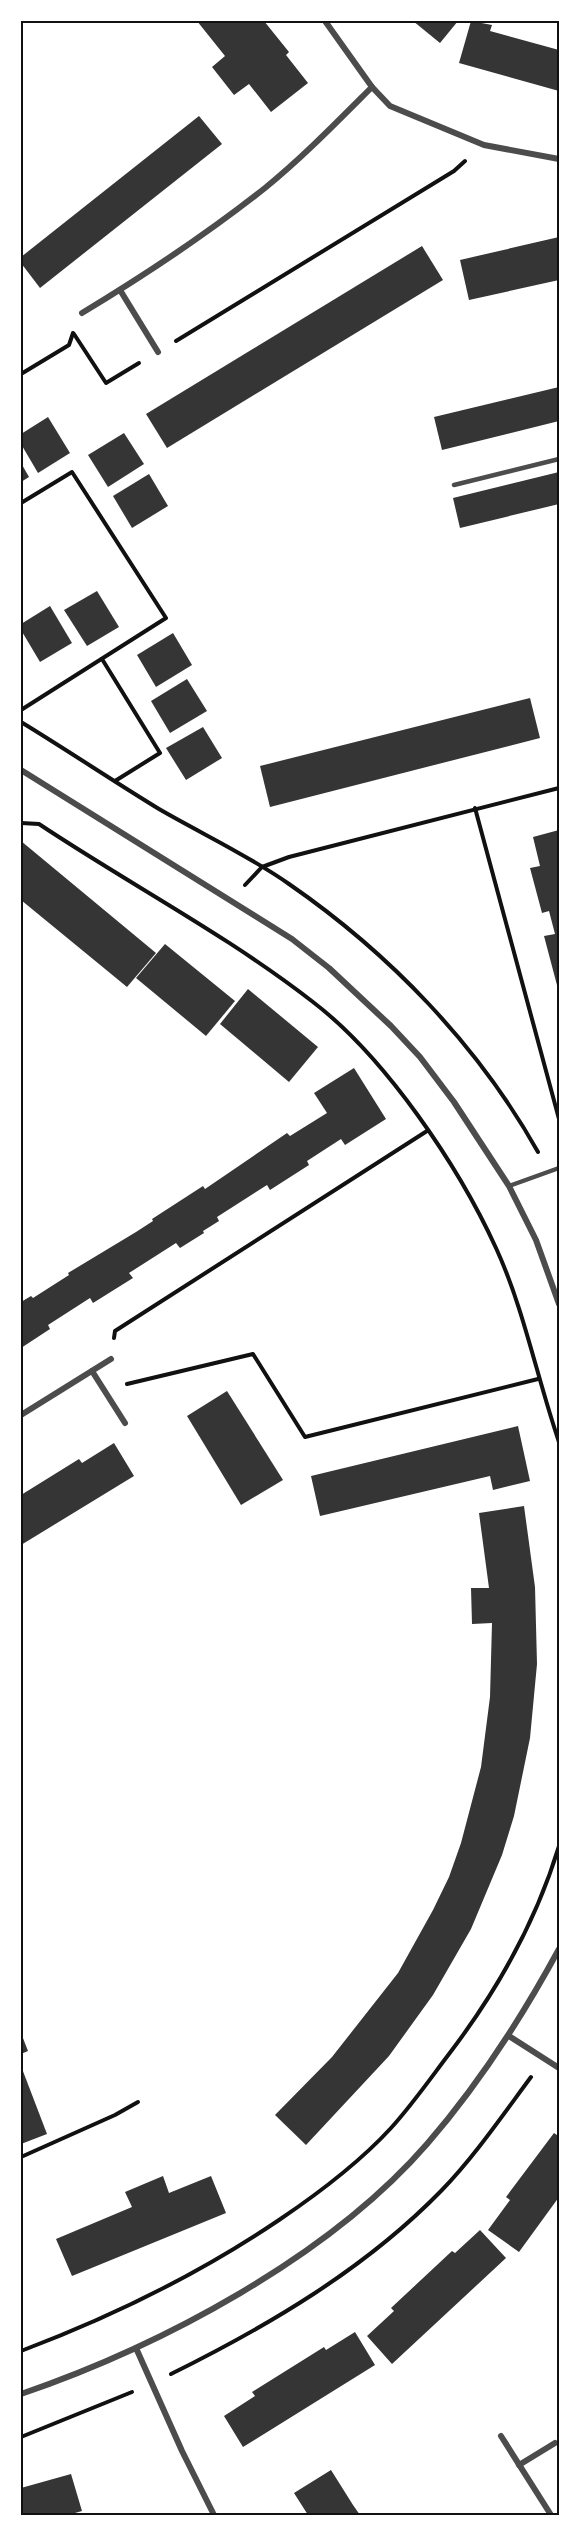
<svg xmlns="http://www.w3.org/2000/svg" width="580" height="2536" font-family="Mulish,sans-serif">
<rect width="100%" height="100%" fill="#fff"/>
<g fill="#353535">
<path d="M197,21H264L289,52L286,55L308,83L271,112L249,84L234,95L212,67L225,56Z"/>
<path d="M413,21H458L440,43Z"/>
<path d="M471,21L492,25L490,31L559,50V91L459,63Z"/>
<path d="M199,116L222,144L40,288L21,263V257Z"/>
<path d="M559,237V280L469,300L460,260Z"/>
<path d="M422,246L443,280L167,448L146,414Z"/>
<path d="M559,387V421L442,450L434,417Z"/>
<path d="M48,417L70,453L38,473L21,444V434Z"/>
<path d="M124,433L144,464L108,487L88,455Z"/>
<path d="M21,463L29,477L21,482Z"/>
<path d="M559,472V504L460,528L453,498Z"/>
<path d="M149,474L168,506L132,528L113,496Z"/>
<path d="M97,591L119,627L87,646L64,610Z"/>
<path d="M50,606L72,643L40,662L21,630V624Z"/>
<path d="M173,633L192,665L156,687L137,655Z"/>
<path d="M187,679L207,711L170,733L151,701Z"/>
<path d="M530,698L540,738L270,807L260,766Z"/>
<path d="M203,727L222,758L186,780L166,748Z"/>
<path d="M559,830V989H558L544,936L555,934L549,911L542,913L530,868L540,866L533,837Z"/>
<path d="M21,841L156,953L127,987L21,900Z"/>
<path d="M165,944L235,1001L206,1036L136,978Z"/>
<path d="M248,989L318,1047L289,1082L220,1024Z"/>
<path d="M354,1068L386,1119L345,1145L341,1139L307,1161L309,1165L270,1190L267,1185L217,1217L219,1221L203,1231L204,1233L180,1248L176,1243L129,1273L133,1278L93,1303L90,1298L48,1325L50,1329L21,1348V1302L31,1296L33,1298L69,1275L68,1273L136,1232L153,1221L152,1219L203,1186L205,1189L287,1133L290,1136L327,1113L314,1093Z"/>
<path d="M227,1391L283,1480L241,1505L187,1416Z"/>
<path d="M518,1426L530,1481L493,1490L490,1476L320,1516L311,1476Z"/>
<path d="M114,1443L134,1476L21,1545V1495L79,1459L82,1463Z"/>
<path d="M524,1506L535,1587L537,1664L530,1738L514,1816L502,1855L471,1929L433,1995L389,2056L306,2145L275,2115L332,2057L398,1973L433,1910L449,1877L461,1843L481,1767L490,1697L492,1623L472,1624L471,1588H489L479,1513Z"/>
<path d="M21,2033L28,2051L21,2054Z"/>
<path d="M21,2066L47,2134L21,2144Z"/>
<path d="M559,2132V2197L519,2252L488,2230L510,2200L506,2197L554,2133L557,2135Z"/>
<path d="M163,2176L169,2193L211,2176L226,2213L72,2276L56,2239L132,2207L125,2192Z"/>
<path d="M480,2230L506,2258L392,2364L367,2336L394,2311L391,2308L452,2251L455,2253Z"/>
<path d="M355,2332L375,2365L243,2447L224,2416L255,2396L252,2392L324,2347L326,2350Z"/>
<path d="M331,2470L353,2505L360,2515H308L294,2493Z"/>
<path d="M71,2474L82,2511L68,2515H21V2488Z"/>
</g>
<g fill="none" stroke-linecap="round" stroke-linejoin="round">
<g stroke="#111" stroke-width="4">
<path d="M74,334L106,383L139,363"/>
<path d="M176,341L454,171L465,161"/>
<path d="M21,374L69,345L73,333"/>
<path d="M21,503L72,472L166,618L21,710"/>
<path d="M102,659L160,753L115,781"/>
<path d="M21,722C67,750 113,781 159,809C202,834 248,855 289,884C389,953 478,1045 538,1152"/>
<path d="M475,808L559,1119"/>
<path d="M21,823L39,824C129,884 227,935 313,1002C385,1057 458,1165 496,1248C524,1309 537,1378 559,1442"/>
<path d="M245,885L262,867L289,857L559,788"/>
<path d="M114,1338L115,1331L427,1131"/>
<path d="M127,1384L253,1354L305,1437L538,1379"/>
<path d="M21,2157L115,2115L138,2102"/>
<path d="M21,2351C111,2317 199,2274 279,2220C319,2193 358,2164 391,2128C412,2105 430,2079 449,2054C497,1991 536,1922 559,1846"/>
<path d="M171,2374C268,2326 365,2269 441,2191C474,2157 502,2116 531,2077"/>
<path d="M21,2437L132,2392"/>
</g>
<g stroke="#4c4c4c" stroke-width="4.5">
<path d="M454,485L559,459"/>
<path d="M509,1186L559,1168"/>
</g>
<g stroke="#4c4c4c" stroke-width="6">
<path d="M325,21L372,87L390,106L484,145L559,159"/>
<path d="M120,290L158,352"/>
<path d="M82,313C145,275 207,234 265,188C303,157 337,122 372,87"/>
<path d="M21,770L292,939L329,968L391,1026L420,1057L454,1102L509,1186L536,1240L559,1304"/>
<path d="M92,1371L125,1423"/>
<path d="M21,1415L111,1359"/>
<path d="M509,2036L559,2068"/>
<path d="M136,2348L182,2451L214,2515"/>
<path d="M21,2394C161,2346 329,2257 427,2144C479,2084 521,2019 559,1949"/>
<path d="M501,2436L551,2515"/>
<path d="M519,2465L555,2443"/>
</g>
</g>
<rect width="580" height="2536" fill="none" stroke="#ffffff" stroke-width="45"/>
<rect x="22" y="22" width="536" height="2492" fill="none" stroke="#111" stroke-width="2"/>
</svg>
